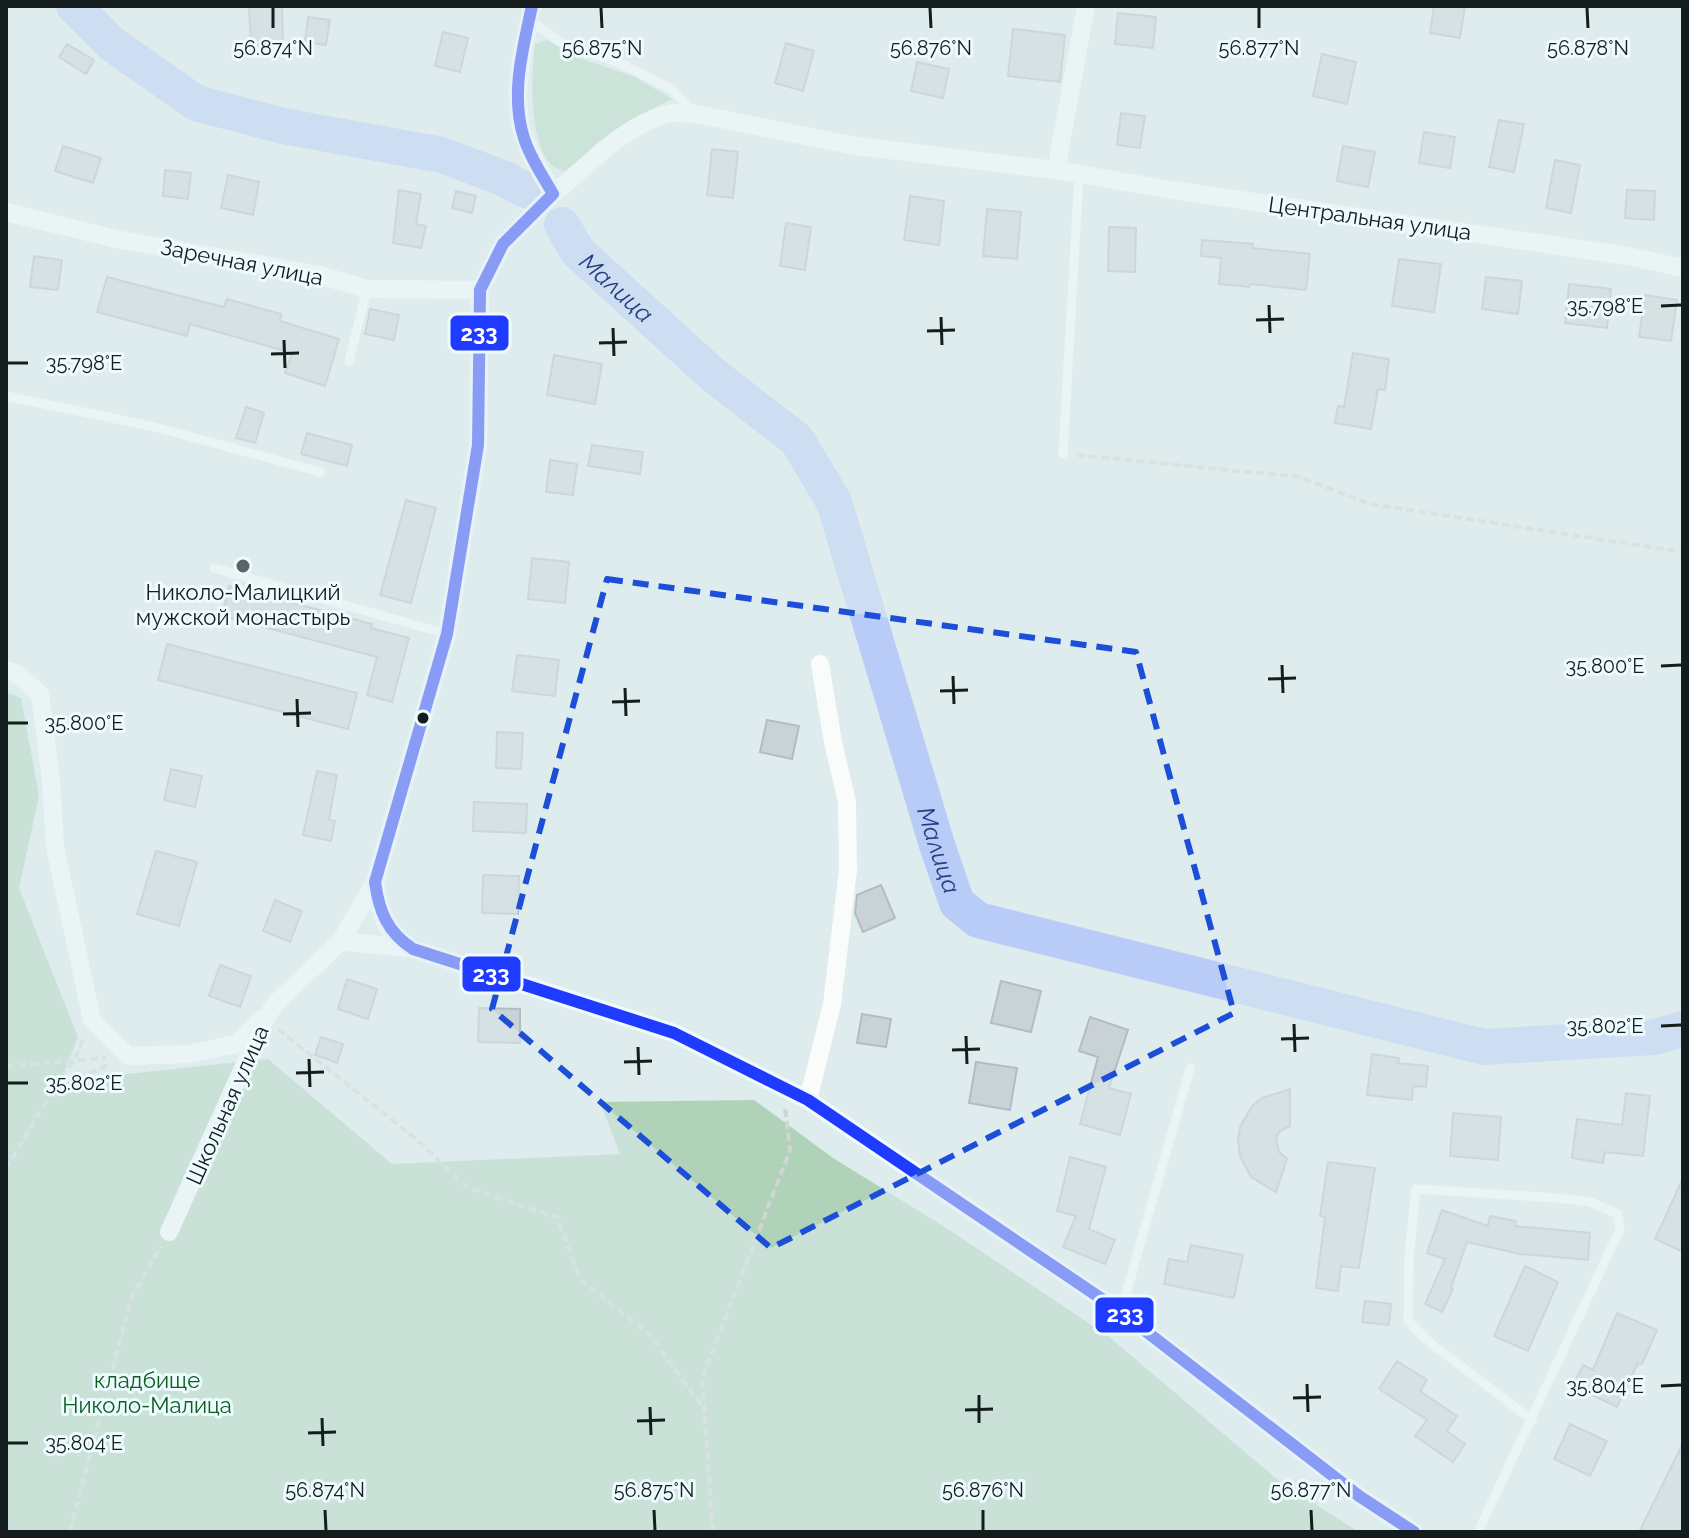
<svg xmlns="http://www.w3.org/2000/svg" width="1689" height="1538" font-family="Raleway,sans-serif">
<rect width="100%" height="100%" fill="#deecee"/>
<path fill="#b7d8c0" d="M547,40L574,56L635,77L672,99L630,120L597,143L568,171C526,172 531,71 535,44Z"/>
<path fill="#afd2b8" d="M6,692L21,698L39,796L19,888L78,1037L61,1081L268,1059L392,1164L620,1154L600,1102L754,1100L833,1158L951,1231L1108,1336L1279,1481L1359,1532H6Z"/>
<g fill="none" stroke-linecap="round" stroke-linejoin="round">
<g stroke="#b8ccf7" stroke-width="36">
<path d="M74,6L112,44L196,103L283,126L442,155L505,179L525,190"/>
<path id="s1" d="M562,225L578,252L712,374L797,440L834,502L937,845L957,903L978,920L1484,1047L1654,1037L1683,1029"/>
</g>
</g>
<g fill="#c9d2d6" stroke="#b3bcc0" stroke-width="2">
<path d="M249,6H282L283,44L251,46Z"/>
<path d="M1434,6H1465L1460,38L1430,33Z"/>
<path d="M1118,13L1156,17L1153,48L1115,44Z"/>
<path d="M308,17L330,20L326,45L305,42Z"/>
<path d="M1013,29L1065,35L1060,82L1008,76Z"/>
<path d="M443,32L468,38L460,72L435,66Z"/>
<path d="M786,43L814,51L803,91L775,83Z"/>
<path d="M67,44L94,60L86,74L59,57Z"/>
<path d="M1322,54L1356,62L1347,104L1313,96Z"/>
<path d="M917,62L949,69L943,98L911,91Z"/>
<path d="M1121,113L1145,116L1140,148L1117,145Z"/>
<path d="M1499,120L1524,124L1514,172L1489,167Z"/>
<path d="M1424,132L1455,137L1450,168L1419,163Z"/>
<path d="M63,146L101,158L93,183L55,171Z"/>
<path d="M1343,146L1375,152L1368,187L1337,181Z"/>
<path d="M712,149L738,152L733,198L707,195Z"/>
<path d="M1555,160L1580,165L1571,213L1546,208Z"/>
<path d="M165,170L191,173L188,199L163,196Z"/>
<path d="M228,175L259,182L253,215L221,208Z"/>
<path d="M399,190L421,194L416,224L426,226L421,248L393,243Z"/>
<path d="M1627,190L1655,191L1654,220L1625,218Z"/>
<path d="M456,191L476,196L472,213L452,208Z"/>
<path d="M910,196L944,201L939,245L904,240Z"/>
<path d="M987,209L1021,212L1017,259L983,256Z"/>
<path d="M786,223L811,227L805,270L780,266Z"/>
<path d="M1109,227L1136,228L1135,272L1108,271Z"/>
<path d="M1202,240L1253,244L1252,248L1310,254L1306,290L1250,284L1249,287L1219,284L1221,258L1201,256Z"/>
<path d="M34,256L62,260L58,290L30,287Z"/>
<path d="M1399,259L1441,264L1434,312L1392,306Z"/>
<path d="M107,277L224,307L227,299L281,314L280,321L339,339L325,386L285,373L292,353L190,324L187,336L97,312Z"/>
<path d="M1486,277L1522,281L1518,314L1482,309Z"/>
<path d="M1569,284L1611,289L1607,328L1565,323Z"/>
<path d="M1645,295L1677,300L1671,341L1639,337Z"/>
<path d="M370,309L399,315L394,340L365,334Z"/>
<path d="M1353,353L1389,359L1385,390L1378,389L1371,429L1335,423L1338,406L1344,407Z"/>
<path d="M554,355L602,364L595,404L547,395Z"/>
<path d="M246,407L264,413L255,443L236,438Z"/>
<path d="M307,433L352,445L347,466L301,454Z"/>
<path d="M592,445L643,452L640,474L588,466Z"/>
<path d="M550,460L577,464L573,495L546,492Z"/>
<path d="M406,500L436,508L411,603L380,595Z"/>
<path d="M532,558L569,562L565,603L528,599Z"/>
<path d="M229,586L372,624L371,628L409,638L392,702L367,695L377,657L222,616Z"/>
<path d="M167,644L357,693L348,729L158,680Z"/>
<path d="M517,655L559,660L555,696L512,691Z"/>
<path d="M767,720L799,726L792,759L760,752Z"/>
<path d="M497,732L523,733L521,769L496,768Z"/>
<path d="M171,769L202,776L195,807L164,800Z"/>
<path d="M317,771L337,775L329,820L335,821L331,841L303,835Z"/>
<path d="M474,802L527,804L526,833L473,831Z"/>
<path d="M156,851L197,862L179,926L137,914Z"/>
<path d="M483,875L519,876L518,914L482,913Z"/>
<path d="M881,885L895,918L863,932L855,913L857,895Z"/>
<path d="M275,900L302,911L290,942L263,931Z"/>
<path d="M220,965L251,976L240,1007L209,996Z"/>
<path d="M347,979L377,989L368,1019L338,1009Z"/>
<path d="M1001,981L1041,991L1031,1032L991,1023Z"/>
<path d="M479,1008L520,1009V1043L478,1042Z"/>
<path d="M862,1014L891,1019L886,1047L857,1043Z"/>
<path d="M1090,1017L1128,1030L1109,1088L1131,1094L1120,1135L1080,1124L1098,1057L1079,1051Z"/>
<path d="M321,1037L343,1044L337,1063L315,1055Z"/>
<path d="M1372,1054L1399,1058L1398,1063L1428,1066L1426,1087L1413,1086L1412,1100L1367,1095Z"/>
<path d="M976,1062L1017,1068L1010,1110L969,1103Z"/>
<path d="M1290,1089V1126L1280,1131L1276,1138L1279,1152L1287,1159L1276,1192L1251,1177L1240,1156L1238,1141L1240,1127L1252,1106L1262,1098Z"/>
<path d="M1626,1093L1650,1096L1643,1156L1605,1152L1603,1163L1572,1158L1577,1119L1622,1125Z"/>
<path d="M1453,1113L1501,1117L1498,1160L1450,1156Z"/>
<path d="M1070,1157L1106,1167L1089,1229L1115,1240L1105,1264L1063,1247L1076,1216L1057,1211Z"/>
<path d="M1328,1162L1375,1168L1359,1268L1341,1266L1338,1291L1316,1288L1325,1217L1320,1216Z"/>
<path d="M1683,1178V1252L1655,1239Z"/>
<path d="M1442,1210L1488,1226L1490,1216L1516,1221L1515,1226L1590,1233L1588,1260L1520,1254L1467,1242L1451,1288L1453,1289L1442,1312L1425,1304L1445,1259L1427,1253Z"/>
<path d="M1191,1245L1243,1255L1234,1298L1164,1284L1169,1259L1187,1262Z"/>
<path d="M1525,1266L1558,1282L1528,1351L1494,1336Z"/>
<path d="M1365,1301L1391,1304L1389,1325L1362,1322Z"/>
<path d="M1617,1313L1657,1330L1642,1364L1638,1363L1617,1407L1573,1386L1583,1365L1593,1370Z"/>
<path d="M1397,1361L1427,1380L1420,1391L1457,1416L1447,1431L1465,1444L1453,1462L1415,1436L1427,1420L1379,1389Z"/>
<path d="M1570,1424L1607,1441L1590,1476L1554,1459Z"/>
<path d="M1683,1443V1532H1639Z"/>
</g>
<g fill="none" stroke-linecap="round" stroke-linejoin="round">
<g stroke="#d0d5d5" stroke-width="4" stroke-dasharray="8 4" stroke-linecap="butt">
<path d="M1077,455L1299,477L1370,504L1683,552"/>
<path d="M278,1029L416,1139L468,1188L557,1217L580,1279L649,1334L705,1410"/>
<path d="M6,1066L106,1058"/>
<path d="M54,1087L74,1061L84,1037"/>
<path d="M6,1169L54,1088L111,1064"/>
<path d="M70,1532L131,1298L161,1246"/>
<path d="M713,1532L702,1379L790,1150L785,1107"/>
</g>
<g stroke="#fafcfc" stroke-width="9">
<path d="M530,21L564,44L620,63L671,89L693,111"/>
<path d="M349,361L367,289"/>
<path d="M6,396L155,427L320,472"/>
<path d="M1063,454L1079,175"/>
<path d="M214,568L447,634"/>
<path d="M1121,1312L1190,1068"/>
<path d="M1478,1532L1620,1229L1618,1214L1590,1202L1557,1198L1416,1189L1409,1256L1408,1321L1428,1341L1532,1420"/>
</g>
<g stroke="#fafcfc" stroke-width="18">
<path d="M1056,170L1086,6"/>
<path d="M553,194C588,166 626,122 672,113C679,112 689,114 697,114L856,146L1056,170L1172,190L1628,256L1683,268"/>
<path d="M6,212L116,239L319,275L367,289L480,290"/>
<path d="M6,670L16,673L40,694L51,780L55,847L92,1020L128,1056L188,1054L236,1044L260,1020"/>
<path d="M375,882C379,913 385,933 413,949L674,1033L808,1100L1121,1312L1359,1496L1414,1532"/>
<path d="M341,941L406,948"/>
<path d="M808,1100L832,1004L848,870L847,802L833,742L820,664"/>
<path d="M169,1232L265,1019L276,1003L341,941L375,882L447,634L478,445L480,290L503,244L553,194C544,176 531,157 524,138C510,96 524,48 532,6"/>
</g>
<defs>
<path id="bus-1" d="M532,6C523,48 510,95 524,138C530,158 543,176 553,194L503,244L480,290L478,445L447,634L375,882C379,911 387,932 413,949L674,1033L808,1100L1121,1312L1359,1496L1414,1532"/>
</defs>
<use href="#bus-1" stroke="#edfbfe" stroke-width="18"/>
<use href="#bus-1" stroke="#1f3bff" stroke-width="12"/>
</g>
<path d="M0 0H1689V1538H0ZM607,579L1136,652L1234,1013L771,1248L492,1009Z" fill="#deecee" fill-opacity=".55" fill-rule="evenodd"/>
<path fill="none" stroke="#1d4ed8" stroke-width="6" stroke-dasharray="16 10" stroke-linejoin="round" d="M607,579L1136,652L1234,1013L771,1248L492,1009Z"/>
<path fill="none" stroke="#141d1e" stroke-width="3" d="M273,8V28M601,8L602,28M930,8L931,28M1259,8V28M1587,8L1588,28M1269,305L1270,333M1661,306L1681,305M941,317L942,345M1256,320L1284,319M613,328L614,356M927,331L955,330M284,340L285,368M599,343L627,342M271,354L299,353M8,363H28M1282,665L1283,693M1661,666L1681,665M953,676L954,704M1268,679L1296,678M625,688L626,716M940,691L968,690M297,699L298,727M612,702L640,701M283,714L311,713M8,723H28M1294,1024L1295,1052M1661,1026L1681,1025M966,1036L967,1064M1281,1039L1309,1038M638,1047L639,1075M952,1050L980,1049M309,1059L310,1087M624,1062L652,1061M296,1073L324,1072M8,1083H28M1307,1384L1308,1412M1661,1386L1681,1385M979,1395V1423M1293,1398L1321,1397M650,1407L651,1435M965,1410L993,1409M322,1418L323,1446M637,1421L665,1420M308,1433L336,1432M8,1443H28M325,1510L326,1530M654,1510L655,1530M983,1510V1530M1311,1510L1312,1530"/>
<circle fill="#5b6567" stroke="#edfbfe" stroke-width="3" cx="243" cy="566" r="8"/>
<circle fill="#141d1e" stroke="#edfbfe" stroke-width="3" cx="423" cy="718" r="7"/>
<g text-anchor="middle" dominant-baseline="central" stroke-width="6" stroke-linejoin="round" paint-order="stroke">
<g font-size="22" fill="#141d1e" stroke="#edfbfe">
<text transform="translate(1370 218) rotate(8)">Центральная улица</text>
<text transform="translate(242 262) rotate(11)">Заречная улица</text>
<text transform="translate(227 1105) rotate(-66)">Школьная улица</text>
</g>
<g font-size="22" fill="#141d1e" stroke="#edfbfe">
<text x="243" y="592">Николо-Малицкий<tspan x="243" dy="25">мужской монастырь</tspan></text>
</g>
<g font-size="22" fill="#0f5e21" stroke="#edfbfe">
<text x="147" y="1380">кладбище<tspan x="147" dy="25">Николо-Малица</tspan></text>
</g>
<g font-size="24" font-style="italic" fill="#273d81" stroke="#edfbfe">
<text stroke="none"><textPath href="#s1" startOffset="84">Малица</textPath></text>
<text stroke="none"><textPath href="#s1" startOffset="756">Малица</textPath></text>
</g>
</g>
<g font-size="20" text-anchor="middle" fill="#141d1e" stroke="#edfbfe" stroke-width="6" stroke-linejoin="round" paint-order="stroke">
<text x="273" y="55">56.874°N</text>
<text x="602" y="55">56.875°N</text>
<text x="931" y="55">56.876°N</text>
<text x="1259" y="55">56.877°N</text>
<text x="1588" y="55">56.878°N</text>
<text x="1605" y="313">35.798°E</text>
<text x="84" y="370">35.798°E</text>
<text x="1605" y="673">35.800°E</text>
<text x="84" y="730">35.800°E</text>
<text x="1605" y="1033">35.802°E</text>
<text x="84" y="1090">35.802°E</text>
<text x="1605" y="1393">35.804°E</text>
<text x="84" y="1450">35.804°E</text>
<text x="325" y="1497">56.874°N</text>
<text x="654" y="1497">56.875°N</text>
<text x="983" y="1497">56.876°N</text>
<text x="1311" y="1497">56.877°N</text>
</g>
<g stroke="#edfbfe" stroke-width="3">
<rect x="449" y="314" width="61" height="38" rx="8" fill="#1f3bff"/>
<rect x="461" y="955" width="61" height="38" rx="8" fill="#1f3bff"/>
<rect x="1094" y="1296" width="61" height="38" rx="8" fill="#1f3bff"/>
</g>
<g font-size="22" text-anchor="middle" font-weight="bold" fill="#fff">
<text x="479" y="341">233</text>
<text x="491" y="982">233</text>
<text x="1125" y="1322">233</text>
</g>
<rect width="1689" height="1538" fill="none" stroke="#141d1e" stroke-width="16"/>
</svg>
